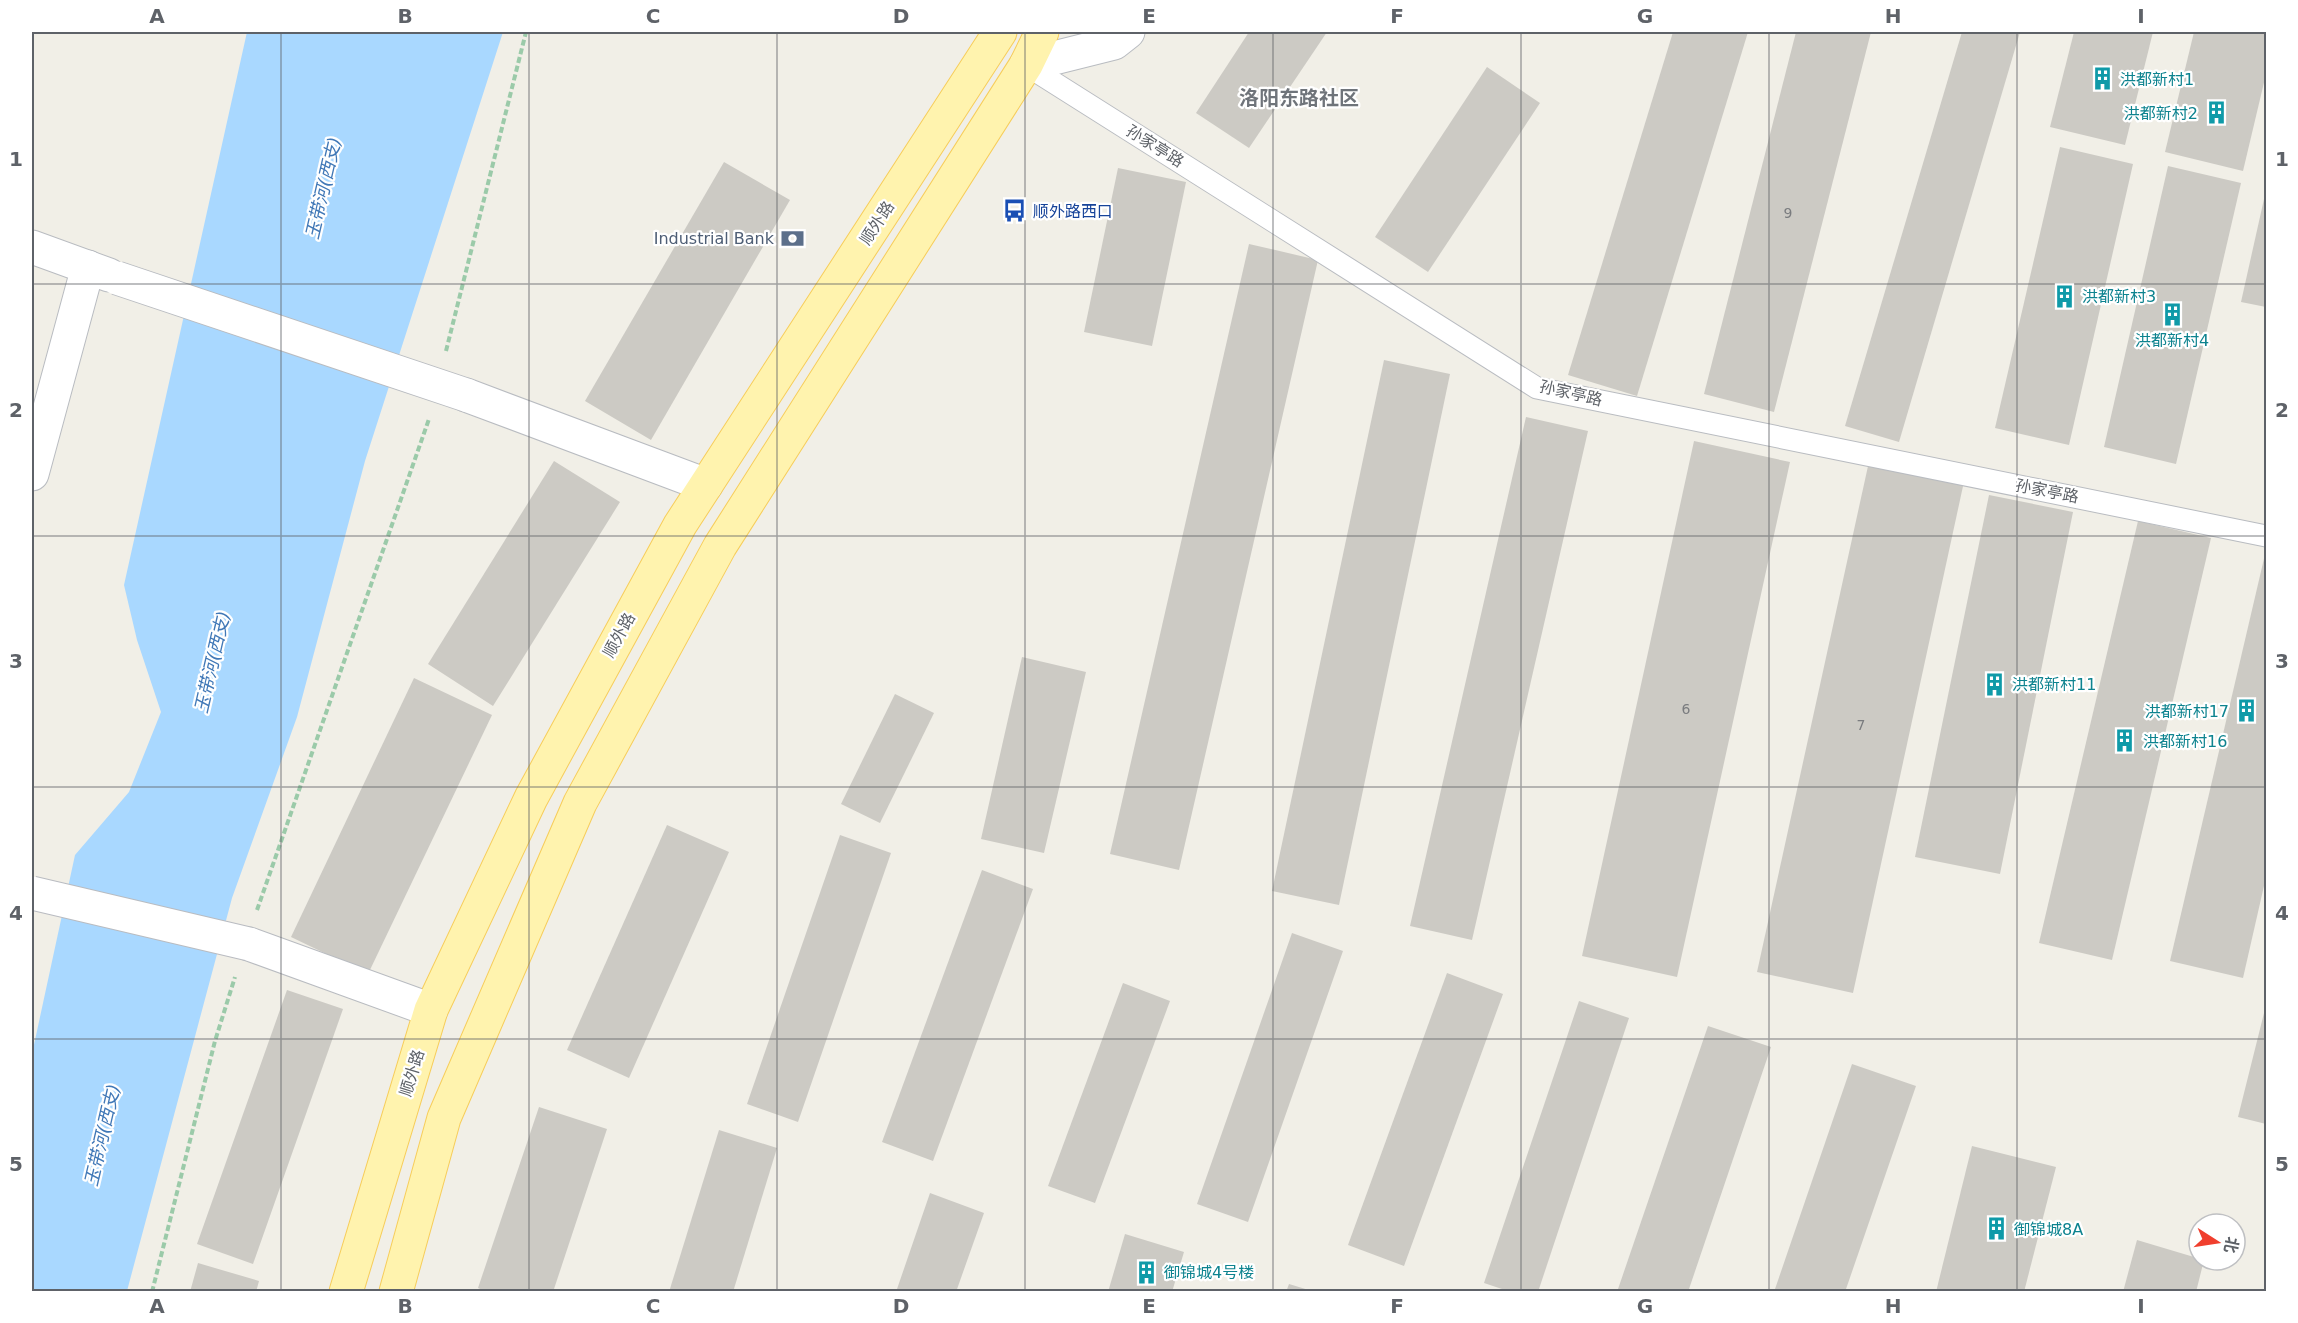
<svg xmlns="http://www.w3.org/2000/svg" width="2298" height="1323" font-family="'DejaVu Sans','Noto Sans SC',sans-serif">
<rect width="100%" height="100%" fill="#f1efe7"/>
<path fill="#a9d8ff" d="M247,32H503L365,461L297,717L232,898L127,1291L32,1292V1054L75,855L129,792L161,712L137,640L124,585Z"/>
<g fill="#cccac4">
<path d="M1249,32H1327L1249,148L1196,113Z"/>
<path d="M1673,32H1748L1637,396L1568,375Z"/>
<path d="M1796,32H1871L1774,412L1704,394Z"/>
<path d="M1962,32H2020L1899,442L1845,426Z"/>
<path d="M2074,32H2153L2125,145L2050,127Z"/>
<path d="M2194,32H2266V74L2243,171L2165,152Z"/>
<path d="M1487,67L1540,103L1428,272L1375,237Z"/>
<path d="M2060,147L2133,164L2069,445L1995,428Z"/>
<path d="M724,162L790,200L651,440L585,401Z"/>
<path d="M2168,166L2241,183L2176,464L2104,447Z"/>
<path d="M1118,168L1186,182L1152,346L1084,332Z"/>
<path d="M2266,190V307L2241,302Z"/>
<path d="M1249,244L1318,260L1179,870L1110,854Z"/>
<path d="M1384,360L1450,374L1339,905L1272,891Z"/>
<path d="M1526,417L1588,431L1472,940L1410,926Z"/>
<path d="M1694,441L1790,462L1677,977L1582,956Z"/>
<path d="M1870,457L1965,477L1853,993L1757,972Z"/>
<path d="M554,461L620,502L493,706L428,664Z"/>
<path d="M1989,495L2073,512L2000,874L1915,857Z"/>
<path d="M2138,521L2211,538L2112,960L2039,943Z"/>
<path d="M2266,550V877L2243,978L2170,961Z"/>
<path d="M1022,657L1086,672L1044,853L981,839Z"/>
<path d="M414,678L492,715L368,974L291,937Z"/>
<path d="M895,694L934,713L880,823L841,804Z"/>
<path d="M667,825L729,852L629,1078L567,1050Z"/>
<path d="M840,835L891,853L798,1122L747,1104Z"/>
<path d="M982,870L1033,889L933,1161L882,1142Z"/>
<path d="M1292,933L1343,951L1248,1222L1197,1204Z"/>
<path d="M1447,973L1503,994L1404,1266L1348,1245Z"/>
<path d="M1123,983L1170,1001L1095,1203L1048,1186Z"/>
<path d="M287,990L343,1009L253,1264L197,1244Z"/>
<path d="M1579,1001L1629,1018L1538,1292H1511L1484,1283Z"/>
<path d="M2266,1005V1124L2238,1117Z"/>
<path d="M1708,1026L1771,1047L1688,1292H1617Z"/>
<path d="M1852,1064L1916,1086L1845,1292H1774Z"/>
<path d="M539,1107L607,1129L553,1292H487L478,1288Z"/>
<path d="M719,1130L777,1148L733,1292H669Z"/>
<path d="M1972,1146L2056,1167L2024,1292H1936Z"/>
<path d="M930,1193L984,1213L956,1292H896Z"/>
<path d="M1125,1234L1184,1252L1172,1292H1108Z"/>
<path d="M2137,1240L2204,1260L2196,1292H2123Z"/>
<path d="M198,1263L259,1281L256,1292H190Z"/>
<path d="M1289,1284L1312,1291V1292H1286Z"/>
</g>
<g fill="none" stroke-linecap="round" stroke-linejoin="round">
<defs>
<path id="service" d="M1026,65L1537,388L2266,536"/>
<g id="minor">
<path d="M1026,65L1114,43L1128,32"/>
<path d="M32,247L109,275"/>
<path d="M466,395L706,485"/>
<path d="M32,474L88,267"/>
<path d="M249,944L431,1010"/>
</g>
<g id="primary">
<path d="M346,1292L431,1010L531,798L680,525L1000,32"/>
<path d="M396,1292L444,1118L580,803L720,546L1026,65L1042,32"/>
</g>
</defs>
<use href="#service" stroke="#b9bcc1" stroke-width="23"/>
<use href="#minor" stroke="#b9bcc1" stroke-width="35"/>
<use href="#primary" stroke="#f7cd5a" stroke-width="35"/>
<g stroke="#9bcaa9" stroke-width="4" stroke-dasharray="6 3" stroke-linecap="butt">
<path d="M446,351L526,32"/>
<path d="M257,910L429,419"/>
<path d="M152,1292L215,1041L235,977"/>
</g>
<use href="#service" stroke="#fff" stroke-width="21"/>
<use href="#minor" stroke="#fff" stroke-width="33"/>
<use href="#primary" stroke="#fff3ae" stroke-width="33"/>
<defs>
<g id="minor-bridge">
<path d="M117,278L466,395"/>
<path d="M32,893L249,944"/>
</g>
</defs>
<use href="#minor-bridge" stroke="#b9bcc1" stroke-width="35" stroke-linecap="butt"/>
<use href="#minor-bridge" stroke="#fff" stroke-width="33"/>
</g>
<path fill="none" stroke="#5e6268" stroke-width="1.5" stroke-opacity="0.55" d="M281,32V1292M529,32V1292M777,32V1292M1025,32V1292M1273,32V1292M1521,32V1292M1769,32V1292M2017,32V1292M32,284H2266M32,536H2266M32,787H2266M32,1039H2266"/>
<defs>
<symbol id="building-bare" viewBox="-9 -9 18 18"><path d="M-4-6H4V6H1V3H-1V6H-4ZM-2.5-4.3h1.7v1.8h-1.7ZM.8-4.3h1.7v1.8H.8ZM-2.5-1h1.7V.8h-1.7ZM.8-1h1.7V.8H.8Z" fill="#0f9aa8" stroke="#fff" stroke-width="2.5" paint-order="stroke"/></symbol>
<symbol id="bus-bare" viewBox="-9 -9 18 18"><path d="M-5-6H5V4H4V6H2V4H-2V6H-4V4H-5ZM-3.5-4V0h7V-4ZM-3.5 1.2v1.5H-2V1.2ZM2 1.2v1.5H3.5V1.2Z" fill="#1a4fb4" stroke="#fff" stroke-width="2.5" paint-order="stroke"/></symbol>
<symbol id="bank-bare" viewBox="-9 -9 18 18"><path d="M-6-4H6V4H-6ZM0-2.3a2.3 2.3 0 1 0 0 4.6a2.3 2.3 0 1 0 0-4.6Z" fill="#5c6f8a" stroke="#fff" stroke-width="2.5" paint-order="stroke"/></symbol>
</defs>
<g fill-rule="evenodd">
<use href="#building-bare" x="2086" y="62" width="33" height="33"/>
<use href="#building-bare" x="2200" y="96" width="33" height="33"/>
<use href="#bus-bare" x="998" y="194" width="33" height="33"/>
<use href="#bank-bare" x="776" y="222" width="33" height="33"/>
<use href="#building-bare" x="2048" y="280" width="33" height="33"/>
<use href="#building-bare" x="2156" y="298" width="33" height="33"/>
<use href="#building-bare" x="1978" y="668" width="33" height="33"/>
<use href="#building-bare" x="2230" y="694" width="33" height="33"/>
<use href="#building-bare" x="2108" y="724" width="33" height="33"/>
<use href="#building-bare" x="1980" y="1212" width="33" height="33"/>
<use href="#building-bare" x="1130" y="1256" width="33" height="33"/>
</g>
<g text-anchor="middle" dominant-baseline="central" stroke-width="4.5" stroke-linejoin="round" paint-order="stroke">
<g font-size="14" fill="#7a7c7f">
<text x="1788" y="213">9</text>
<text x="1686" y="709">6</text>
<text x="1861" y="725">7</text>
</g>
<g font-size="16" fill="#0d838f" stroke="#fff" text-anchor="start">
<text x="2120" y="79">洪都新村1</text>
<text x="2198" y="113" text-anchor="end">洪都新村2</text>
<text x="2082" y="296">洪都新村3</text>
<text x="2172" y="340" text-anchor="middle">洪都新村4</text>
<text x="2012" y="684">洪都新村11</text>
<text x="2229" y="711" text-anchor="end">洪都新村17</text>
<text x="2143" y="741">洪都新村16</text>
<text x="2014" y="1229">御锦城8A</text>
<text x="1164" y="1272">御锦城4号楼</text>
</g>
<g font-size="16" fill="#5e6268" stroke="#fff">
<text transform="translate(1155 146) rotate(32)">孙家亭路</text>
<text transform="translate(877 223) rotate(-57)">顺外路</text>
<text transform="translate(1571 393) rotate(13)">孙家亭路</text>
<text transform="translate(2047 491) rotate(11)">孙家亭路</text>
<text transform="translate(619 635) rotate(-61)">顺外路</text>
<text transform="translate(412 1073) rotate(-73)">顺外路</text>
</g>
<g font-size="16" fill="#164399" stroke="#fff" text-anchor="start">
<text x="1033" y="211">顺外路西口</text>
</g>
<g font-size="16" fill="#4e5e75" stroke="#fff" text-anchor="end">
<text x="774" y="238">Industrial Bank</text>
</g>
<g font-size="18" font-style="italic" fill="#4078b7" stroke="#fff">
<text transform="translate(323 188) rotate(-77)">玉带河(西支)</text>
<text transform="translate(212 662) rotate(-77)">玉带河(西支)</text>
<text transform="translate(102 1135) rotate(-77)">玉带河(西支)</text>
</g>
<g font-size="20" font-weight="bold" fill="#6f747a" stroke="#fff">
<text x="1299" y="98">洛阳东路社区</text>
</g>
</g>
<rect width="2298" height="1323" fill="none" stroke="#ffffff" stroke-width="66"/>
<g transform="translate(2217 1242) rotate(102)"><circle r="28" fill="#ffffff" stroke="#bfc0c3" stroke-width="1.5"/>
<path d="M0-4.5L10 22L0 15L-10 22Z" fill="#f03f2e"/>
<text y="-9" font-size="16" font-weight="bold" text-anchor="middle" fill="#5e6268">北</text>
</g>
<rect x="33" y="33" width="2232" height="1257" fill="none" stroke="#5e6268" stroke-width="2"/>
<g font-size="20" text-anchor="middle" font-weight="bold" fill="#5e6268">
<text x="157" y="23">A</text>
<text x="405" y="23">B</text>
<text x="653" y="23">C</text>
<text x="901" y="23">D</text>
<text x="1149" y="23">E</text>
<text x="1397" y="23">F</text>
<text x="1645" y="23">G</text>
<text x="1893" y="23">H</text>
<text x="2141" y="23">I</text>
<text x="16" y="166">1</text>
<text x="2282" y="166">1</text>
<text x="16" y="417">2</text>
<text x="2282" y="417">2</text>
<text x="16" y="668">3</text>
<text x="2282" y="668">3</text>
<text x="16" y="920">4</text>
<text x="2282" y="920">4</text>
<text x="16" y="1171">5</text>
<text x="2282" y="1171">5</text>
<text x="157" y="1313">A</text>
<text x="405" y="1313">B</text>
<text x="653" y="1313">C</text>
<text x="901" y="1313">D</text>
<text x="1149" y="1313">E</text>
<text x="1397" y="1313">F</text>
<text x="1645" y="1313">G</text>
<text x="1893" y="1313">H</text>
<text x="2141" y="1313">I</text>
</g>
</svg>
